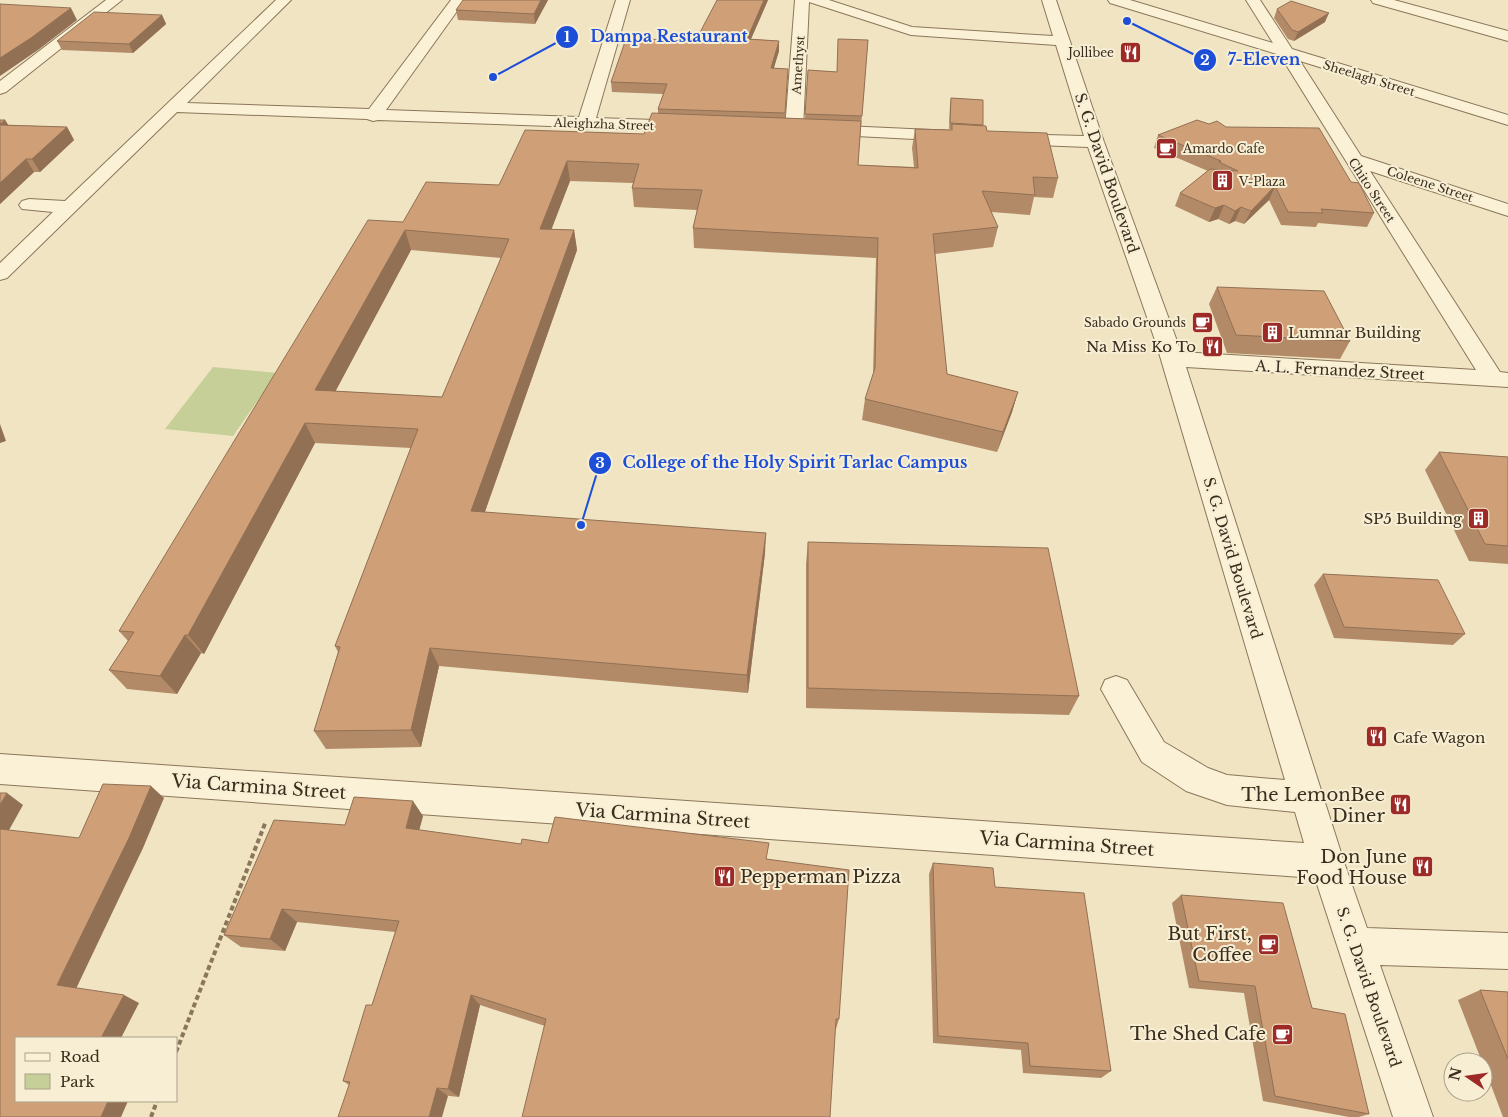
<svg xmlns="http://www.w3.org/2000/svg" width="1508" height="1117" font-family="'Libre Baskerville',serif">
<rect width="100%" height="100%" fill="#f0e4c3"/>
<path fill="#c6cf97" d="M213,367L277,373L233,436L165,429Z"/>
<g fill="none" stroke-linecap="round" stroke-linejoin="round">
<defs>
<g id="minor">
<path d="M106,0H122L6,92L0,94V81Z"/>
<path d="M276,0H291L187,103L369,109L451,0H465L386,110L579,117L616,0H630L596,118L685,121L691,122L694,126L691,130L685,131L591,128L585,129L579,127L378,120L373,121L367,119L177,112L7,278L0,280V263L53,212L22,209L19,205L22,201L29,199L65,201Z"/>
<path d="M795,0H829L912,27L1053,36L1042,0H1056L1104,142L1181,352L1476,370L1280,55L1110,3L1108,0H1130L1273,43L1246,0H1260L1292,49L1508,115V125L1300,61L1361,156L1508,204V216L1370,171L1500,372L1508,373V387L1186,367L1344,862L1367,928L1508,933V969L1380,965L1433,1117H1393L1315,878L0,784V754L1304,843L1295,812L1227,805L1186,791L1142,762L1101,689L1105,680L1116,676L1127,680L1164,742L1208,768L1227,775L1285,780L1157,346L1088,147L1011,144L1005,143L1002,139L1005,135L1011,134L1084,136L1056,45L911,35L809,2L803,129L800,133L794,134L788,133L785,129Z"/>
<path d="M1371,0H1394L1508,31V41L1373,3Z"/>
<path d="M823,125L953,131L959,132L962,136L959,140L953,141L817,134L814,130L817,126Z"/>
</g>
</defs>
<use href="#minor" stroke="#8b7659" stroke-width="2"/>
<g stroke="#8b7659" stroke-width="4" stroke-dasharray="5 3" stroke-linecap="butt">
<path d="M176,1052L266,821"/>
<path d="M151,1117L157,1101"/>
</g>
<use href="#minor" fill="#faf1d7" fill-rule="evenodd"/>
</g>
<g fill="#b28a67" fill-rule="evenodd">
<path d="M548,0L535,24L458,20L456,10Z"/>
<path d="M768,0L751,39L779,41V51L773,68L787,79L785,118L805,119L808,70L837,72L868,40L858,165L914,167L912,148L915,129L951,130V129H949L950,104L951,98L983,100V125L987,131L1058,178L1053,198L1034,197L1030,215L991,212L998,227L993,247L935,254L947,374L1018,392L1012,412L997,452L862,420L865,399L873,375L876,258L694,248L693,228L697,210L634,207L632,188L633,183L570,181L551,229L574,230L577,250L485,512L765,553L748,693L439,666L421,747L326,749L314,731L338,652L335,646L411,448L315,443L204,654L201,653L177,694L127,689L109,670L128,641L119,631L403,222L499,185L644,134L658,113V109L663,94L612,92L611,82L696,40ZM411,250L501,258L442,397L335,391Z"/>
<path d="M1277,9L1325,22L1294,41L1288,39L1274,18Z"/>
<path d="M162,15L166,24L133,53L62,50L57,41Z"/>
<path d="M5,120L8,125L67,127L74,140L40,172H34L0,204Z"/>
<path d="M1209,124L1351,182L1374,213L1367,227L1318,223L1316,227L1281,225L1269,200L1244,224L1235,221L1229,224L1218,219L1209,222L1175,206L1180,193L1208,171L1154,148L1158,135Z"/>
<path d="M1217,287L1350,341L1340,359L1227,353L1209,304Z"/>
<path d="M1439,452L1508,457V564L1469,561L1425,470Z"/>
<path d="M808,542L1079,696L1069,715L806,708V564Z"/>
<path d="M1323,574L1465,634L1453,645L1334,638L1314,585Z"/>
<path d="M423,816L419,830L521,844L548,843L768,860L839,1019L836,1029L545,1026L480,1005L459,1097L349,1085L343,1081L372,1005L395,932L297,922L285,951L241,947L224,935Z"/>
<path d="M933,863L995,887L1111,1071L1101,1078L1023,1073L1021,1050L933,1043L929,874Z"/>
<path d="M1181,895L1312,1008L1369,1114L1359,1117H1349L1263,1101L1244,993L1189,988L1172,903Z"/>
<path d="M1480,990L1508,992V1117H1503L1483,1064V1062H1482L1458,1000Z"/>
</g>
<g fill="#917054">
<path d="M541,0H548L535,24L534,14Z"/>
<path d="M764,0H768L747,48V39Z"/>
<path d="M71,8L77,20L38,50L0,76V58Z"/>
<path d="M1329,13L1325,22L1294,41L1298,32Z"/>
<path d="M162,15L166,24L133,53L129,44Z"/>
<path d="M779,41V51L771,78V68Z"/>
<path d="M5,120L13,132L0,126V124Z"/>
<path d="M67,127L74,140L40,172L32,159Z"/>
<path d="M26,159L34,172L0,204V183Z"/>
<path d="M567,161L570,181L544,249L540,229Z"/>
<path d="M1275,186L1269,200L1244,224L1251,211Z"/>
<path d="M1224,205L1218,219L1209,222L1215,208Z"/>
<path d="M1241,207L1235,221L1229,224L1235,211Z"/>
<path d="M405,230L411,250L325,411L315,390Z"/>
<path d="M574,230L577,250L478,531L471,511Z"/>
<path d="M1018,392L1012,412L997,452L1003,432Z"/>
<path d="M305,423L315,443L204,654L188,635Z"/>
<path d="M0,424L6,441L0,443Z"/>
<path d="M766,533L765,553L748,693L747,675Z"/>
<path d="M185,635L201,653L177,694L160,676Z"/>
<path d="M430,648L439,666L421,747L411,730Z"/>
<path d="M151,786L164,798L143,848L74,993L57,985Z"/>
<path d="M7,793L23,805L4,839L0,836V805Z"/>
<path d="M413,801L423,816L416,842L406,828Z"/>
<path d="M282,909L297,922L285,951L270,939Z"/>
<path d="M124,995L139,1003L121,1038H101Z"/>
<path d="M471,995L480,1005L459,1097L448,1089Z"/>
<path d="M437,1088L448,1096L442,1117H429Z"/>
<path d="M108,1101H128L121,1117H101Z"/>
</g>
<g fill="#cfa078" stroke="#917054" fill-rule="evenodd">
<path d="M463,0H541L534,14L456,10Z"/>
<path d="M717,0H764L747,39L779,41L771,68L788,69L785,113L658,109L667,84L611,82L626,39L696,40Z"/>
<path d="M1291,1L1329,13L1298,32L1292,30L1277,9Z"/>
<path d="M0,4L71,8L31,38L0,58Z"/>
<path d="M94,12L162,15L129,44L57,41Z"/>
<path d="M838,39L868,40L862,116L805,114L808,70L837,72Z"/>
<path d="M951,98L983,100V125L950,123Z"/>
<path d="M652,113L861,121L858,165L918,168L915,129L952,130V124L986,126L987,131L1047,133L1058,178L1033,177L1035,195L982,191L998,227L933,234L947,374L1018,392L1003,432L865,399L875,368L878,238L693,228L702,190L632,188L639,164L567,161L540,229L574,230L471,511L766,533L747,675L430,648L411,730L314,731L340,647L335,646L418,429L305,423L188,635H185L160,676L109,670L134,632L119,631L368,220L403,222L426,182L499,185L525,130L644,134ZM405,230L509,239L442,397L315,390Z"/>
<path d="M0,120H5L0,124Z"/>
<path d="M1197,120L1209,124L1217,121L1226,127L1319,128L1351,182L1359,183L1374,213L1321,209L1323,213L1288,212L1275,186L1251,211L1241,207L1235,211L1224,205L1215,208L1180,193L1210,169L1238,171L1219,162L1221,161L1158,135Z"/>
<path d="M0,125L67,127L32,159H26L0,183Z"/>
<path d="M1217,287L1324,291L1350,341L1236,335Z"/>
<path d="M1439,452L1508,457V546L1485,544Z"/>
<path d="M808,542L1048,548L1079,696L808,688Z"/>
<path d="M1323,574L1438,580L1465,634L1344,627Z"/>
<path d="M103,784L151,786L129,838L57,985L124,995L101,1038H16V1101H108L101,1117H0V829L79,838Z"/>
<path d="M0,793H7L0,805Z"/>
<path d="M354,797L413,801L406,828L521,844L522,839L548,843L555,817L769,843L766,859L849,870L839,1019H836L830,1117H522L546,1019L471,995L448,1089L437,1088L429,1117H338L350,1082L343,1081L366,1005H372L399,921L282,909L270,939L224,935L274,820L345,825Z"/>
<path d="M933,863L993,868L995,887L1084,893L1111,1071L1030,1066L1028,1043L938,1036Z"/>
<path d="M1181,895L1283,903L1312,1008L1345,1014L1369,1114L1275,1096L1255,986L1199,981Z"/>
<path d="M1480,990L1508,992V1059Z"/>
</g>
<defs>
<symbol id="restaurant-square" viewBox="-11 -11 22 22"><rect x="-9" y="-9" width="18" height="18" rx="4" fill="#9d2a27" stroke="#f7eed3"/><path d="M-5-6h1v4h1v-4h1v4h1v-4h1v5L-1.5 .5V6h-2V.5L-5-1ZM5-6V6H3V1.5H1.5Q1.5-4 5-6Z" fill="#fff"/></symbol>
<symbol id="cafe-square" viewBox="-11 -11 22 22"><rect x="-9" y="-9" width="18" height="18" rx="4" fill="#9d2a27" stroke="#f7eed3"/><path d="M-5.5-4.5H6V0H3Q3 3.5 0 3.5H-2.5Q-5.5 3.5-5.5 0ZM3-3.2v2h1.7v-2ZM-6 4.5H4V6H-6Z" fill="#fff"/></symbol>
<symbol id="building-square" viewBox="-11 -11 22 22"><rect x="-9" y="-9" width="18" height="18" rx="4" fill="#9d2a27" stroke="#f7eed3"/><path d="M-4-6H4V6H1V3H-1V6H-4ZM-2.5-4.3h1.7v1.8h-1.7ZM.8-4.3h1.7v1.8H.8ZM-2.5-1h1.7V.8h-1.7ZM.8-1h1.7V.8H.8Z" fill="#fff"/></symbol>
</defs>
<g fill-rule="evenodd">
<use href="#restaurant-square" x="1118" y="40" width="25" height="25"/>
<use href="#cafe-square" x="1154" y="136" width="25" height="25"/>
<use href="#building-square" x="1210" y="168" width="25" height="25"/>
<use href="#cafe-square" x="1190" y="310" width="25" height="25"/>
<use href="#building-square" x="1260" y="320" width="25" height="25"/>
<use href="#restaurant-square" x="1200" y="334" width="25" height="25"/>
<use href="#building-square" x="1466" y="506" width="25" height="25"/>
<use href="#restaurant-square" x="1364" y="724" width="25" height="25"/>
<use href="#restaurant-square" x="1388" y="792" width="25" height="25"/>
<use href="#restaurant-square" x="1410" y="854" width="25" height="25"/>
<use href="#restaurant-square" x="712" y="864" width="25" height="25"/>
<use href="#cafe-square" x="1256" y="932" width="25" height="25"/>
<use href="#cafe-square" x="1270" y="1022" width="25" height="25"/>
</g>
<g text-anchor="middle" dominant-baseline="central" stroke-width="4" stroke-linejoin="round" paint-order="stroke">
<g font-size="12" fill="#3a2d1e" stroke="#f7eed3" text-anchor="end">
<text x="1114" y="52">Jollibee</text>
<text x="1183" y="148" text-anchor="start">Amardo Cafe</text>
<text x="1239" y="181" text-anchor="start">V-Plaza</text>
<text x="1186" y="322">Sabado Grounds</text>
</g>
<g font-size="12" fill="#3a2d1e" stroke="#f7eed3">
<text transform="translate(798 65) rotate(-86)">Amethyst</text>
<text transform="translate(1369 78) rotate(17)">Sheelagh Street</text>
<text transform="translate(604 124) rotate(2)">Aleighzha Street</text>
<text transform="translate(1430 184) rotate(18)">Coleene Street</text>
<text transform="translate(1372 190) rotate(57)">Chito Street</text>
</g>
<g font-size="15" fill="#3a2d1e" stroke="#f7eed3">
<text transform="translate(1107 173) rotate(71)">S. G. David Boulevard</text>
<text transform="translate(1340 370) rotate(3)">A. L. Fernandez Street</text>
<text transform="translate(1233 558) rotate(73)">S. G. David Boulevard</text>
<text transform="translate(1369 987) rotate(71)">S. G. David Boulevard</text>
</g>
<g font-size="15" fill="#3a2d1e" stroke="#f7eed3" text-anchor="start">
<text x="1288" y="332">Lumnar Building</text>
<text x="1196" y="346" text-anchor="end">Na Miss Ko To</text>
<text x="1462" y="518" text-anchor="end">SP5 Building</text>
<text x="1393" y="737">Cafe Wagon</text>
</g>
<g font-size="18" fill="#3a2d1e" stroke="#f7eed3">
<text transform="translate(259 787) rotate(4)">Via Carmina Street</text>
<text transform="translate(663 816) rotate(4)">Via Carmina Street</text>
<text transform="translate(1067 844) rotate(4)">Via Carmina Street</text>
</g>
<g font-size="18" fill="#3a2d1e" stroke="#f7eed3" text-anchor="end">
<text x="1385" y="795">The LemonBee<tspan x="1385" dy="21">Diner</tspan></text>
<text x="1407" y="857">Don June<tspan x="1407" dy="21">Food House</tspan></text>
<text x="740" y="877" text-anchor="start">Pepperman Pizza</text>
<text x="1252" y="934">But First,<tspan x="1252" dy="21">Coffee</tspan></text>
<text x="1266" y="1034">The Shed Cafe</text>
</g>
</g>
<path fill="none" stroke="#1d4ed8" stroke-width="2" d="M493 77L567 37M1127 21L1205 60M581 525L600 463"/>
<g fill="#1d4ed8" stroke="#f7eed3" stroke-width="2">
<circle cx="493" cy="77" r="5"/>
<circle cx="1127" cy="21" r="5"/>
<circle cx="581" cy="525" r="5"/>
<circle cx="567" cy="37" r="12"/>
<circle cx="1205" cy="60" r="12"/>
<circle cx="600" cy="463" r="12"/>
</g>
<g font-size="15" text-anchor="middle" font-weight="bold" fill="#fff">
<text x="567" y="42">1</text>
<text x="1205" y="65">2</text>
<text x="600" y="468">3</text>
</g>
<g font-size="16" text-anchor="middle" font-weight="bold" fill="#1d4ed8" stroke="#f7eed3" stroke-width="4" stroke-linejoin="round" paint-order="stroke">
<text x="669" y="42">Dampa Restaurant</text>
<text x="1264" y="65">7-Eleven</text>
<text x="795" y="468">College of the Holy Spirit Tarlac Campus</text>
</g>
<rect x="15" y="1037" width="162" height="65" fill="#f7eed3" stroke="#aba18b"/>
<rect x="25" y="1053" width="25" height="8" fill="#faf1d7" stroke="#aba18b"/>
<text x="60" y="1062" font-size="15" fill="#3a2d1e">Road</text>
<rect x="25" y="1074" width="25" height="15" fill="#c6cf97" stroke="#aba18b"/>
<text x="60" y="1087" font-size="15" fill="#3a2d1e">Park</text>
<g transform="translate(1468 1077) rotate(283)"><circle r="24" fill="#f7eed3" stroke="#aba18b"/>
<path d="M0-4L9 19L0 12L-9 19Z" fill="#9d2a27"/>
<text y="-8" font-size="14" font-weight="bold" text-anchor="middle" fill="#3a2d1e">N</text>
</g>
</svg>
